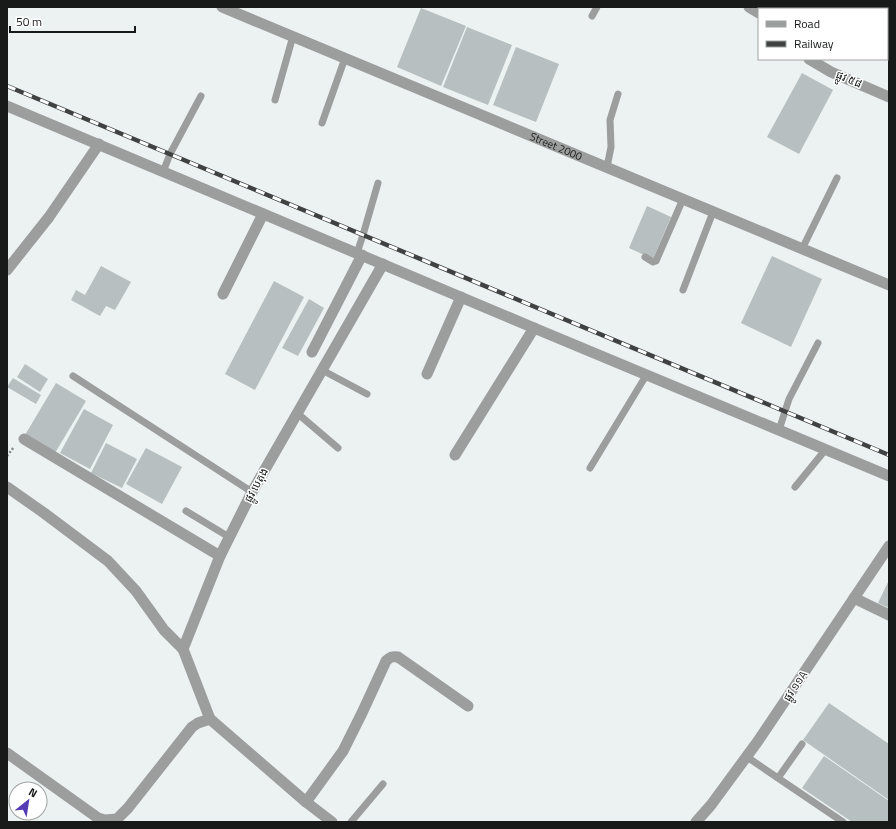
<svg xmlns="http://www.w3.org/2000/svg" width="896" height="829" font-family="'Titillium Web','Noto Sans Khmer',sans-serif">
<rect width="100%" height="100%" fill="#ebf2f1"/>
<g fill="#b8bfc0">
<path d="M421,8L466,26L441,86L397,67Z"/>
<path d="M467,27L512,45L488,105L443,87Z"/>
<path d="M516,47L559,64L536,122L493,105Z"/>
<path d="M802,73L833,90L799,154L767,137Z"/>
<path d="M647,206L671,217L653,259L629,248Z"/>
<path d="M772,256L822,279L791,347L741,323Z"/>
<path d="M101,266L131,282L115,310L106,306L100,316L71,300L76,290L85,295Z"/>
<path d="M274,281L304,297L255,390L225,374Z"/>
<path d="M309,299L324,308L298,356L282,348Z"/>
<path d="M25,364L48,379L40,392L17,377Z"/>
<path d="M13,378L41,395L36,404L7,387Z"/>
<path d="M56,383L86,401L55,453L25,435Z"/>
<path d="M84,409L113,425L90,469L60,453Z"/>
<path d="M106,443L137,459L122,488L91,473Z"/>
<path d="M146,448L182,467L162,504L126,484Z"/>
<path d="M889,580V608L878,603Z"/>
<path d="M829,703L889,744V800L803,740Z"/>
<path d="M824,756L889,801V822H852L802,788Z"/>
</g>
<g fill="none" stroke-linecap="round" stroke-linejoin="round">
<path stroke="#868b8a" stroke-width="2.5" stroke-dasharray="2 2" stroke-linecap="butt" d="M7,456L14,447"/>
<g stroke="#9c9e9d" stroke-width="7">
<path d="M592,16L597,7"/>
<path d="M275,100L293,36"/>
<path d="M322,123L345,58"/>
<path d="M607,167L611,147L610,120L618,94"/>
<path d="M163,172L170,154L201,96"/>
<path d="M802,249L837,178"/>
<path d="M357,253L363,235L378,183"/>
<path d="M645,257L653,262L656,261L683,199"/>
<path d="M683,290L713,212"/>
<path d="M322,370L367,394"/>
<path d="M73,376L252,492"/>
<path d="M297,413L338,448"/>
<path d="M779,430L789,399L818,343"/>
<path d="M590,468L647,374"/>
<path d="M795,487L826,449"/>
<path d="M186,511L229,537"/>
<path d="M747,757L843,822"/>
<path d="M778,778L802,744"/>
<path d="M351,822L383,784"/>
</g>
<g stroke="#9c9e9d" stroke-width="11">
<path id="s1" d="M222,7L889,285"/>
<path d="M749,7L759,13"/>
<path d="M809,59L831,72L889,97"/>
<path d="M7,106L534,328L889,476"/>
<path d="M7,270L49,217L99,144"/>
<path d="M223,294L263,214"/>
<path d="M312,352L362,255"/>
<path d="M427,374L461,297"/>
<path d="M24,439L220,556"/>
<path d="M455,455L534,328"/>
<path d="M7,487L44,513L108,561L136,591L164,630L183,649"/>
<path d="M854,598L889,615"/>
<path d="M7,753L98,818L105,820L117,819L128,808L192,727L198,723L210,719"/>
<path d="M306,802L343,751L362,713L386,661C390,657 392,656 398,657L468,706"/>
<path d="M332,822L306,802L210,719L183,649L220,556L252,492L383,264"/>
<path d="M696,822L711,805L758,741L889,546"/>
</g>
<defs>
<path id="rail" d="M7,86L889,455"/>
</defs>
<use href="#rail" stroke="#3f4241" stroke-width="4.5"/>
<use href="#rail" stroke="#fff" stroke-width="3" stroke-dasharray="9" stroke-linecap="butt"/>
</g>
<g text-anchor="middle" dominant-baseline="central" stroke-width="3" stroke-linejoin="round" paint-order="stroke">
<g font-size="11" fill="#171a19" stroke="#fff">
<text transform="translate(849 79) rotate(23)">ផ្លូវ ៥៨</text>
<text stroke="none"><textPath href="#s1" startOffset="362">Street 2000</textPath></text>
<text transform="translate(256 485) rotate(-61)">ផ្លូវ បេតុង</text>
<text transform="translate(795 686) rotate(-56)">ផ្លូវ ១១A</text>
</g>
</g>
<rect width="896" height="829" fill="none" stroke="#171a19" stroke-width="16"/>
<rect x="758" y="8" width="130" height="52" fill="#ffffff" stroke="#a2a3a3"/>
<rect x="766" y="21" width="20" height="6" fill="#9c9e9d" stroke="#a2a3a3"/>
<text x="794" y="28" font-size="12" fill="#171a19">Road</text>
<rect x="766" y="41" width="20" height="6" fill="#3f4241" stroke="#a2a3a3"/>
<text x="794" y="48" font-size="12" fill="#171a19">Railway</text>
<g transform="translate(28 801) rotate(30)"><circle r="19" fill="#ffffff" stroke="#a2a3a3"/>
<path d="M0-3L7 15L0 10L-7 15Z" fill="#563cb4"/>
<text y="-6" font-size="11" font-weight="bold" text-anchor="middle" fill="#171a19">N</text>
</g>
<path d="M10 26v6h125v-6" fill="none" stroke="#171a19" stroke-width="2"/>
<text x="16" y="26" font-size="12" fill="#171a19" stroke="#ffffff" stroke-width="3" paint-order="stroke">50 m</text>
</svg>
